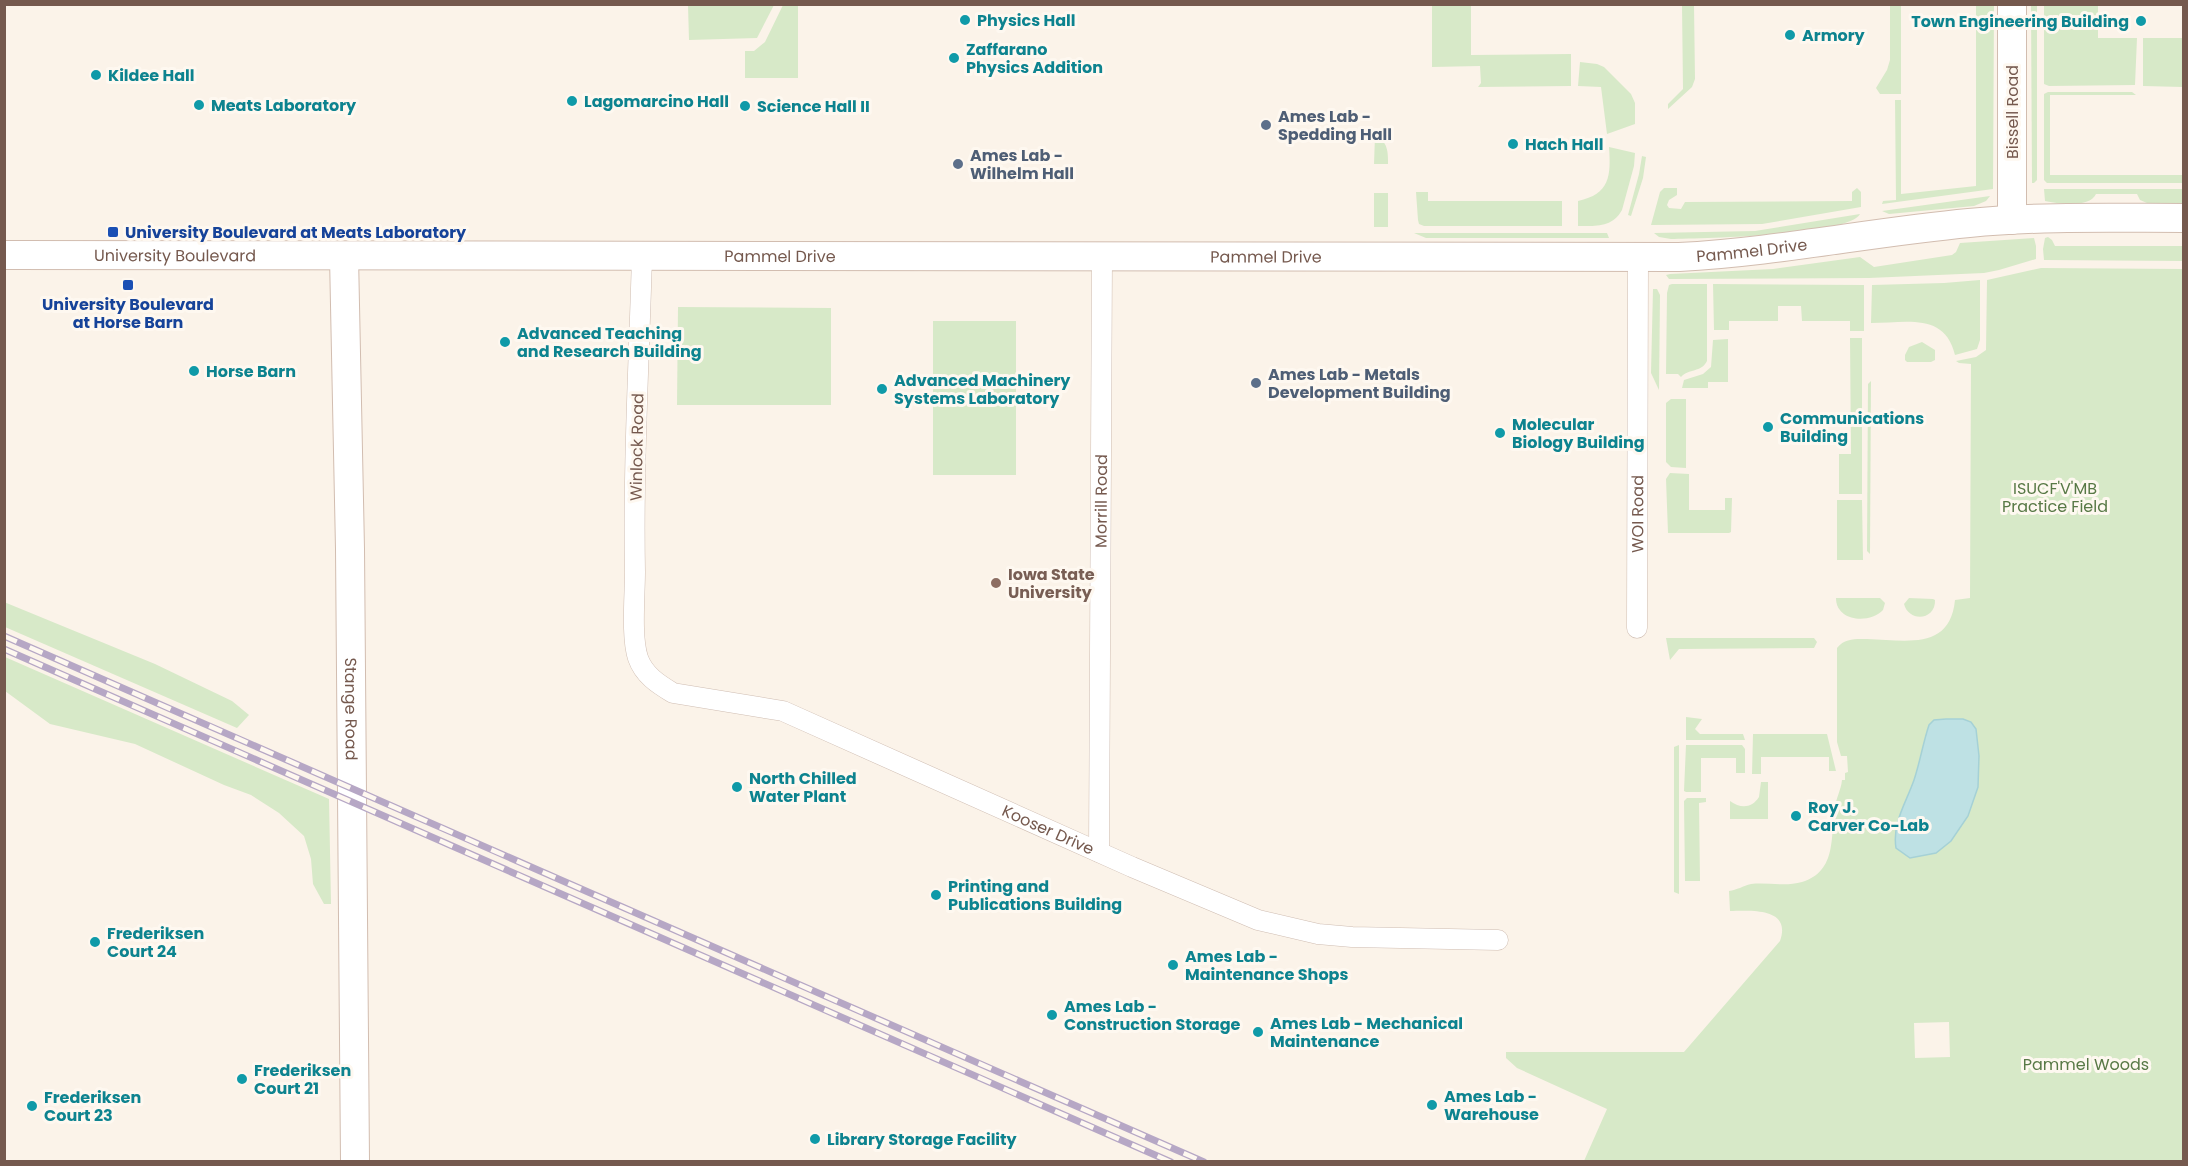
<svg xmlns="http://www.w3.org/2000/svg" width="2188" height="1166" font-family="Poppins,sans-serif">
<rect width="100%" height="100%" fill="#fbf3e9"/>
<g fill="#d7e9c8" fill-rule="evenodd">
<path d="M688,5V4L774,5L757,38L689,40Z"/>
<path d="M783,5H798V78H745V51H754L765,42Z"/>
<path d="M1432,5H1471V55L1571,54V86L1478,87L1481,83L1480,66L1432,67Z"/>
<path d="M1682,5H1694L1695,79L1692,87L1668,109V104L1683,89Z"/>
<path d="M1890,5H1901V94H1880L1876,88L1887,70L1890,60Z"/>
<path d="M1976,5H1994L1993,189L1882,204L1883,201L1896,200L1895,100H1901V194L1976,186Z"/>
<path d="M2031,5H2037V180L2034,183H2032Z"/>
<path d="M2044,5H2098V38H2137L2135,85L2049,86L2044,84Z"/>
<path d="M2143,38H2183V87L2143,86Z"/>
<path d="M1580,62L1597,64L1604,67L1631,94L1635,103V124L1607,134L1601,87L1578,86Z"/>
<path d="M2048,92H2132L2136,95H2050V175H2183V183H2047L2044,180V94Z"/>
<path d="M1375,136C1388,141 1388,152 1388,164H1374Z"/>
<path d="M1609,147L1635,153L1634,166L1622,210C1612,228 1595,226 1578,226V201C1610,194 1611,176 1609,147Z"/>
<path d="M1642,156L1646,157L1643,178L1631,216L1628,215L1639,174Z"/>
<path d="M1664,188H1677V195L1669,200L1667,205L1669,208L1681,209L1685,202L1852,201V192L1857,188L1861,192V207L1762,224L1651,225L1660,192Z"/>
<path d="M2044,189H2183V203H2147L2140,200L2137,194H2096C2090,208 2059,204 2045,201Z"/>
<path d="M1416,192H1428V201H1562V226H1424L1419,224L1418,220Z"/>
<rect x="1374" y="193" width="14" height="34"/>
<path d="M1990,196L1986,201L1974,206L1889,214L1882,211Z"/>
<path d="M1860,214C1848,236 1700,238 1671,239L1659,237L1654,233L1755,231Z"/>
<path d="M1414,233H1607L1609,238H1426Z"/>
<path d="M2048,237L2052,240L2055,246H2183V261L2044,260L2043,249L2045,238Z"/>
<path d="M2034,238L2036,246V259L1999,270L1984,273L1869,278L1669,279L1666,275L1670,274L1773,269L1860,257L1874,267L1952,255L1956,252L1960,243Z"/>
<path d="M2041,268L2183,269V1161H1584L1607,1109L1517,1068L1506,1058V1052H1684L1780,941C1792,907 1750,911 1730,911L1729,891C1737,890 1743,886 1751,884C1768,882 1785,887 1802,882C1838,871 1830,835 1835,807C1836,798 1841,790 1842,780H1845V773L1848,772L1847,756H1841L1837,742V648C1845,638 1855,639 1867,639C1906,640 1950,651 1955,600L1970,598L1971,364L1959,363L1956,361L1976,357L1986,350L1987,280ZM1949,1022L1950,1057L1915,1058L1914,1023Z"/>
<path d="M1980,280V340L1977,349L1955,355C1945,312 1906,323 1871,323L1872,285L1944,283Z"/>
<path d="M1672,284H1707V361C1701,373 1689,368 1681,377L1678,374H1666L1667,293L1669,285Z"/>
<path d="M1713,284L1864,285V331H1850V321H1802L1801,306H1778V321H1729V330H1714Z"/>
<path d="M1653,289H1657L1660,295L1659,390L1651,373Z"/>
<path d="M678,307L831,308V405H677Z"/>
<rect x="933" y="321" width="83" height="154"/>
<path d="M1850,338H1862V494H1839V454H1851Z"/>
<path d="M1728,339V382H1708V388H1682L1684,380L1703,374L1711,367L1713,340Z"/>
<path d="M1922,342L1935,350V360L1931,362H1907L1905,360V355L1909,347Z"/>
<path d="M1871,381L1870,554L1867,551L1868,384Z"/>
<path d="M1671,399H1686V468L1671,467L1666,462V403Z"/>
<path d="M1670,473L1689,474V510H1725V498H1732L1731,532L1729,533H1668L1666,479Z"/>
<path d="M1837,500H1862L1863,560H1837Z"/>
<path d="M1836,598H1880L1885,603L1883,610C1870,624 1836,622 1836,598Z"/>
<path d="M1909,598L1933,599L1935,600C1936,620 1909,623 1904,604Z"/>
<path d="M4,602L155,664L232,701L249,715L237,728L5,627Z"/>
<path d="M1666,638H1814L1817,642L1814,648L1679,649L1670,660Z"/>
<path d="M5,657L329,799L331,904H324L313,884L311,859L304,836L279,813L251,795L224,785L135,744L50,724L5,691Z"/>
<path d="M1686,717L1702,719L1695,729L1700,734H1743L1745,740H1686Z"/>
<path d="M1753,734H1827L1836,771H1829V757H1761V774H1752Z"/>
<path d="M1679,745V894L1674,892V747Z"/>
<path d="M1686,745H1742L1745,749V773H1736V758H1701V792H1686L1684,791Z"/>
<path d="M1761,782H1768V819H1730V801C1741,809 1752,808 1759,797Z"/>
<path d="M1687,798H1706V802L1699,803L1700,881H1685L1684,801Z"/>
</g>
<path fill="#bee1e4" stroke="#a5d1d6" stroke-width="1.5" d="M1946,719H1963L1971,722L1976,729L1979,756L1978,787L1968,816L1951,841L1936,853L1910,858L1896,848C1892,823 1906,803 1914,780C1920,762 1923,743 1929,725L1934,720Z"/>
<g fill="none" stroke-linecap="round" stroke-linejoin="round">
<defs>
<g id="street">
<path id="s1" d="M642,257C639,361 633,467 635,572C635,595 631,637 638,658C644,675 658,684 673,693L783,711L1132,867L1258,920L1318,934L1352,937L1498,940"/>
<path id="s2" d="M1637,628L1638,257"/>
<path id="s3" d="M1099,852L1102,257"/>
</g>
<g id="secondary">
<path d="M2012,4V220"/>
<path id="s4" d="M4,255L1679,257C1776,252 1872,232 1969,223C2040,216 2112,218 2184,218"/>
<path id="s5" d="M344,256L350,549L355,1162"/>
</g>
</defs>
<use href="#street" stroke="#cfbdb2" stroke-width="21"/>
<use href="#secondary" stroke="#d2bdb0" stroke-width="30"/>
<use href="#street" stroke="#fff" stroke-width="20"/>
<use href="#secondary" stroke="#fff" stroke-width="28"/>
<defs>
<g id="rail">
<path d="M4,636L1204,1162"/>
<path d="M4,649L1171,1162"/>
</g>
</defs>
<use href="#rail" stroke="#b6a7c5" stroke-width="7"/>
<use href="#rail" stroke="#fef8f0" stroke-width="4.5" stroke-dasharray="14" stroke-linecap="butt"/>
</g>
<g fill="#0f9aa8" stroke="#fef8f0" stroke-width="2">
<circle cx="965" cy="20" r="6"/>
<circle cx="2141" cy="21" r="6"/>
<circle cx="1790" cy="35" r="6"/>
<circle cx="954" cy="58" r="6"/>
<circle cx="96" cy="75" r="6"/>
<circle cx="572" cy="101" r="6"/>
<circle cx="199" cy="105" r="6"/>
<circle cx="745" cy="106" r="6"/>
<circle cx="1513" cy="144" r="6"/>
<circle cx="505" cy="342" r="6"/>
<circle cx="194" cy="371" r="6"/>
<circle cx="882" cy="389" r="6"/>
<circle cx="1768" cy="427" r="6"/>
<circle cx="1500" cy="433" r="6"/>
<circle cx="737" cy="787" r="6"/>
<circle cx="1796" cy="816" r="6"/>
<circle cx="936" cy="895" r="6"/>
<circle cx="95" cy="942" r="6"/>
<circle cx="1173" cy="965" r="6"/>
<circle cx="1052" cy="1015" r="6"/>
<circle cx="1258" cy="1032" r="6"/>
<circle cx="242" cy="1079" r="6"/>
<circle cx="1432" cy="1105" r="6"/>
<circle cx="32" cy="1106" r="6"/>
<circle cx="815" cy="1139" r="6"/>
</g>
<g fill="#5c6f8a" stroke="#fef8f0" stroke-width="2">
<circle cx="1266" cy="125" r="6"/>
<circle cx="958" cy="164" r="6"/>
<circle cx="1256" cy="383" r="6"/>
</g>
<g fill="#1a4fb4" stroke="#fef8f0" stroke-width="2">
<rect x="107" y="226" width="12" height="12" rx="3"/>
<rect x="122" y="279" width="12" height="12" rx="3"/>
</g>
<circle fill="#8d6e63" stroke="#fef8f0" stroke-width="2" cx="996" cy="583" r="6"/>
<g text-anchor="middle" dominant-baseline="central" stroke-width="6" stroke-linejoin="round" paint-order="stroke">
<g font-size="16" font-weight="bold" fill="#0d838f" stroke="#fef8f0" text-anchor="start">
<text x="977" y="20">Physics Hall</text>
<text x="2129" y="21" text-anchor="end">Town Engineering Building</text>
<text x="1802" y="35">Armory</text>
<text x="966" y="49">Zaffarano<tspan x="966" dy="18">Physics Addition</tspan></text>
<text x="108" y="75">Kildee Hall</text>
<text x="584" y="101">Lagomarcino Hall</text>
<text x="211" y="105">Meats Laboratory</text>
<text x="757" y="106">Science Hall II</text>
<text x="1525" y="144">Hach Hall</text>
<text x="517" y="333">Advanced Teaching<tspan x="517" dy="18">and Research Building</tspan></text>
<text x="206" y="371">Horse Barn</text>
<text x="894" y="380">Advanced Machinery<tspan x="894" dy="18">Systems Laboratory</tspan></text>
<text x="1780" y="418">Communications<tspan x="1780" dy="18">Building</tspan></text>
<text x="1512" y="424">Molecular<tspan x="1512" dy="18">Biology Building</tspan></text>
<text x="749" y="778">North Chilled<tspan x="749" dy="18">Water Plant</tspan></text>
<text x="1808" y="807">Roy J.<tspan x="1808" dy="18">Carver Co-Lab</tspan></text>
<text x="948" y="886">Printing and<tspan x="948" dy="18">Publications Building</tspan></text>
<text x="107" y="933">Frederiksen<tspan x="107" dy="18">Court 24</tspan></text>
<text x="1185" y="956">Ames Lab -<tspan x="1185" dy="18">Maintenance Shops</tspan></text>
<text x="1064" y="1006">Ames Lab -<tspan x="1064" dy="18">Construction Storage</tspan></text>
<text x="1270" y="1023">Ames Lab - Mechanical<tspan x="1270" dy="18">Maintenance</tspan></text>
<text x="254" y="1070">Frederiksen<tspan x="254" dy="18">Court 21</tspan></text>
<text x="1444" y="1096">Ames Lab -<tspan x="1444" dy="18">Warehouse</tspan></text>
<text x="44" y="1097">Frederiksen<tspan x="44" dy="18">Court 23</tspan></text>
<text x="827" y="1139">Library Storage Facility</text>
</g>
<g font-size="16" fill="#75594e" stroke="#fef8f0">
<text transform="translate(2012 112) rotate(-90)">Bissell Road</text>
<text stroke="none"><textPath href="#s4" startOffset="1748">Pammel Drive</textPath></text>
<text stroke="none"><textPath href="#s4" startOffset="171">University Boulevard</textPath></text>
<text stroke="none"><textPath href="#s4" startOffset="776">Pammel Drive</textPath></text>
<text stroke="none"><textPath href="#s4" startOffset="1262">Pammel Drive</textPath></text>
<text transform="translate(637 447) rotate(-89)">Winlock Road</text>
<text stroke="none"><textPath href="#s3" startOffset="351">Morrill Road</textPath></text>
<text stroke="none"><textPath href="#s2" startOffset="114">WOI Road</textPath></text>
<text stroke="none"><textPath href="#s5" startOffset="453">Stange Road</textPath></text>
<text stroke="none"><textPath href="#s1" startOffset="854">Kooser Drive</textPath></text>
</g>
<g font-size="16" font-weight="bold" fill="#4e5e75" stroke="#fef8f0" text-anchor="start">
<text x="1278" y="116">Ames Lab -<tspan x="1278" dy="18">Spedding Hall</tspan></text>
<text x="970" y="155">Ames Lab -<tspan x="970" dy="18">Wilhelm Hall</tspan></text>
<text x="1268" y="374">Ames Lab - Metals<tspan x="1268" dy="18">Development Building</tspan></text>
</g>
<g font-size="16" font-weight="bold" fill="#164399" stroke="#fef8f0" text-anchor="start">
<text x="125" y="232">University Boulevard at Meats Laboratory</text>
<text x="128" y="304" text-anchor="middle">University Boulevard<tspan x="128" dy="18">at Horse Barn</tspan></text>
</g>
<g font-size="16" fill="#587946" stroke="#fef8f0">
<text x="2055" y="488">ISUCF'V'MB<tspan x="2055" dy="18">Practice Field</tspan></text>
<text x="2086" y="1064">Pammel Woods</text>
</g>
<g font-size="16" font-weight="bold" fill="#785e54" stroke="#fef8f0" text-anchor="start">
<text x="1008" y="574">Iowa State<tspan x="1008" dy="18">University</tspan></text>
</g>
</g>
<rect width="2188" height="1166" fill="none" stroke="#75594e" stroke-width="12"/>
</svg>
